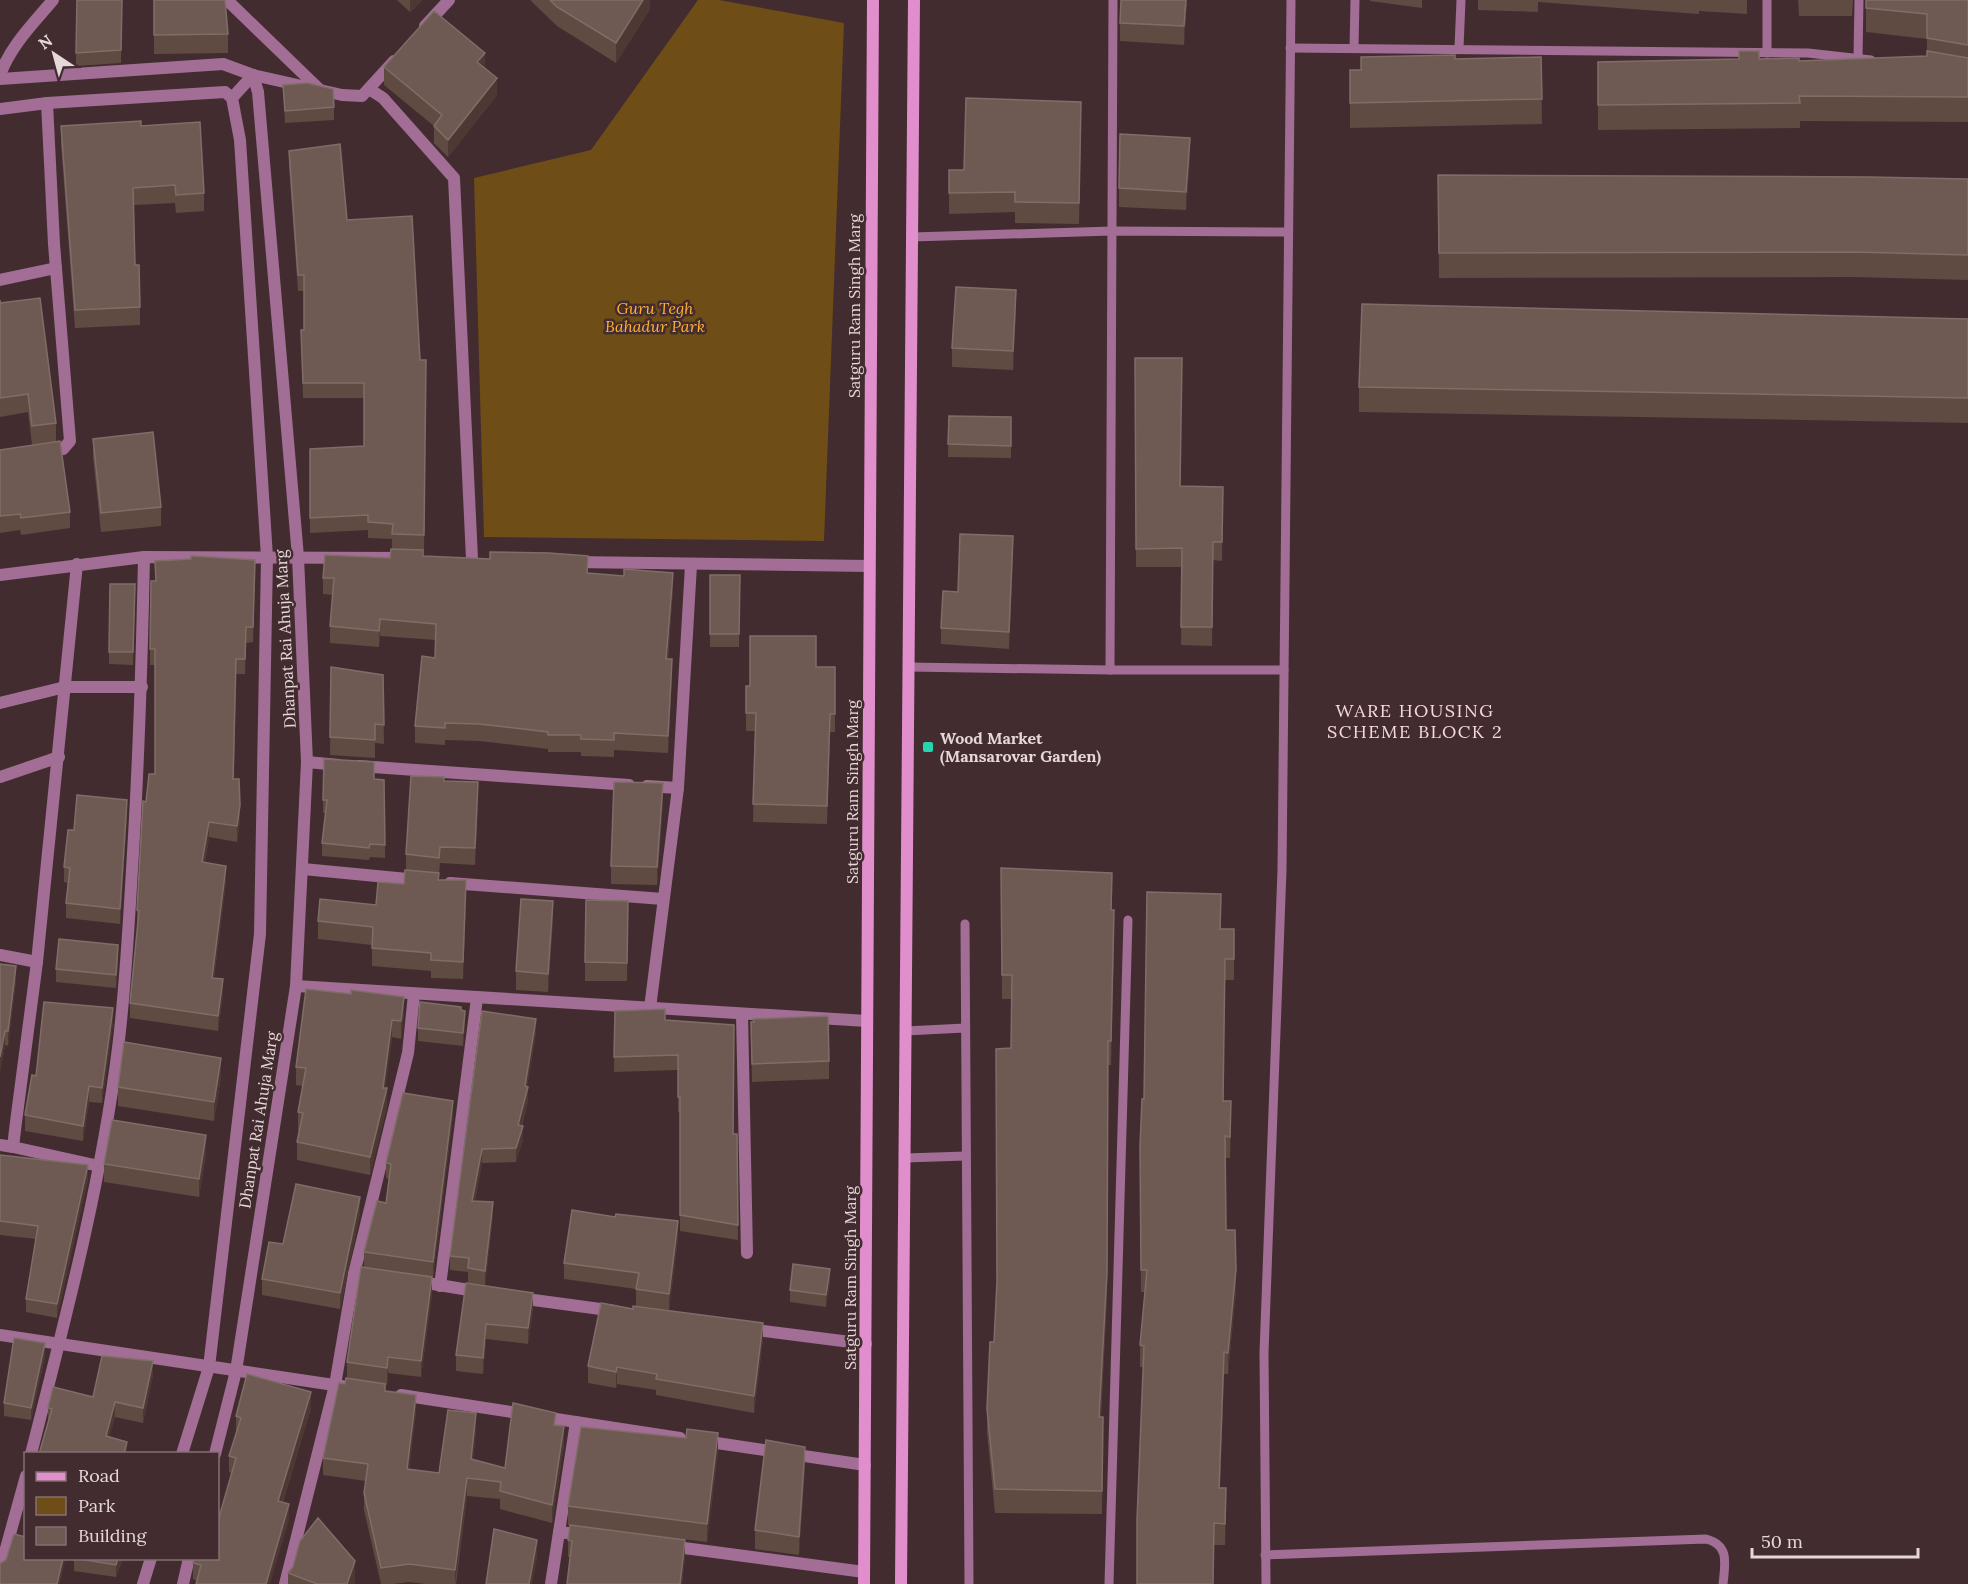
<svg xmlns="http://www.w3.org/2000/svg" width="1968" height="1584" font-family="Lora,serif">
<rect width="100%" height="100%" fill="#422c30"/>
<path fill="#6f4d16" d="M698,0H719L844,23L824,541L484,537L474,178L591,150Z"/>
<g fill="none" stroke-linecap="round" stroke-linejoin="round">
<g stroke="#a26e95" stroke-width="9">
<path d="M1290,48L1808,53L1871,60"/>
<path d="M1354,48L1355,0"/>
<path d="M1459,48L1461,0"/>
<path d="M1767,53V0"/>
<path d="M1858,58L1859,0"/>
<path d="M912,237L1112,231L1288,232"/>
<path d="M909,667L1110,670L1113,0"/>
<path d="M1110,670H1284"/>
<path d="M965,924L969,1584"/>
<path d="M905,1031L965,1028"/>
<path d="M905,1158L966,1156"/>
<path d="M1265,1555L1706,1539C1730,1545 1725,1564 1723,1584"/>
<path d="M1109,1584L1128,920"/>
<path d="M1266,1584L1264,1353L1282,870L1291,0"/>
</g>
<g stroke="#a26e95" stroke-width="12">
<path d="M227,0L319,89"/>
<path d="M425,26L449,0"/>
<path d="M0,75C11,45 33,24 53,0"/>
<path d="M0,79L223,64L253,75L342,95L362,96L394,61"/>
<path d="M369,89L383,98L454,178L472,559"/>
<path d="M232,98L253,75"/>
<path d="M0,109L47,103L225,92L232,98L240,140L267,557L260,934L209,1367L182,1454"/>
<path d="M0,280L56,268"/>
<path d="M45,451L63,449L70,441L54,244L47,103"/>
<path d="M573,562L869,566"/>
<path d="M0,575L144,557L406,558"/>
<path d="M0,703L65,687H142"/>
<path d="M307,762L339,765"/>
<path d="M359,766L629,785"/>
<path d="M0,777L59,757"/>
<path d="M647,786L678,788"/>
<path d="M303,869L418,880"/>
<path d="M450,883L663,899"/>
<path d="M0,955L37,962"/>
<path d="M296,986L867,1021"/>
<path d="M650,1008L678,788L691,565"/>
<path d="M742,1014L747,1253"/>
<path d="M0,1145L13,1147L16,1122L37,962L77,564"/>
<path d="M13,1147L99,1166"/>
<path d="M374,1276L354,1274L408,1053L414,994"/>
<path d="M415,1281L481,1292"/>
<path d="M440,1286L477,998"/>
<path d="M519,1298L615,1311"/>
<path d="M748,1329L866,1344"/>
<path d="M0,1335L354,1388"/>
<path d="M401,1395L680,1438"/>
<path d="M703,1441L865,1465"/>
<path d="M31,1454C65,1320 101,1185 118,1048C126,984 129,918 133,853C139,754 142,656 144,557"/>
<path d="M215,1454L236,1371L296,986L307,762L298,557L258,92L253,75"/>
<path d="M559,1532L583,1535"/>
<path d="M669,1546L864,1572"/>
<path d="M0,1570L26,1476"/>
<path d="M143,1584L151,1558"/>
<path d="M183,1584L189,1558"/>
<path d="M285,1584L335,1385L354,1274"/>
<path d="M551,1584L576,1422"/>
</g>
<g stroke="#e18ecd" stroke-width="12">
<path d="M864,1584L873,0"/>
<path d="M901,1584L914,0"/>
</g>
</g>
<g fill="#5f4b42">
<path d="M122,0L121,63L76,66V53Z"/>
<path d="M154,0L228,34V53L154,54Z"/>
<path d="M397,0H422L410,12Z"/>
<path d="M530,0H650V9L616,63L557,26Z"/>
<path d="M1187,0L1184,45L1120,41V23Z"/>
<path d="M1370,0H1422V8L1370,1Z"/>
<path d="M1478,0H1747V14L1699,11V14L1538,2V12L1478,10Z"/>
<path d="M1798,0H1853L1852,16H1799Z"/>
<path d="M1866,0H1968V122L1800,121V128L1598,130V62L1759,59L1799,61L1927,56V39L1866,32Z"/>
<path d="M1541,57L1542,124L1350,128V70H1361L1455,59Z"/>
<path d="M384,67L485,68L497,95L448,157L434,143V126L384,85Z"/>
<path d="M283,85L334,107V120L285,123Z"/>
<path d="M1081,123L1079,224L1015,223V212L949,214V170H964Z"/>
<path d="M61,126H141L204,193V211L176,213L175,203L134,205L135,265L140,307V325L75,328L61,144Z"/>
<path d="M289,151L347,220L420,360H426L424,550H423V556L588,573L673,590L668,659L672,676L668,753L614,750V757L581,756V752H548V749L479,741L445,740V745L415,743V726L435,658L436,640L380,636L379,647L330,643V626L333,595L323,594V578L390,558L392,549V539L368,538V530L310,533V449L364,446V398H303L301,330H304V291H298L289,166Z"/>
<path d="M1190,157L1186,210L1119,207V188Z"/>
<path d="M1438,175L1968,179V280L1855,277L1439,278Z"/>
<path d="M0,300L56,423V442L32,445L28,412L0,417Z"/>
<path d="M1016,309L1013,370L952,367V348Z"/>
<path d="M1968,319V423L1359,412V387Z"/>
<path d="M1135,358L1180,486L1223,505L1222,561L1213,560L1212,646L1181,645L1182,567H1136Z"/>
<path d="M949,416L1011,417V458L948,457Z"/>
<path d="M93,439L161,507V526L101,532L93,457Z"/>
<path d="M0,450L70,512V528L21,535L20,530L0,533Z"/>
<path d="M1013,553L1009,649L941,644V628L958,592Z"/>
<path d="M710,575H740L739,647H710Z"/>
<path d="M255,576L253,642L246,643L245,674H236L234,779L240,821L237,842L209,837L205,863L226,882L214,978L223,994L218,1031L130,1018V1003L138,926H137V910L146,802L155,774V665H150V649Z"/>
<path d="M135,584L133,665L109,664V652Z"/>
<path d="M331,667L383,675L384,744L375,743V758L330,755Z"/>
<path d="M816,667H835V732H830L827,824L753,822L755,731H746V686H750Z"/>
<path d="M374,779L385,845V858L370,857L369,860L322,856V843L326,813H323V800Z"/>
<path d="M444,781L478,799L475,865L440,863L439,874V880L466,898L463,979L431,978V971L372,966V945L318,939V921L376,905L404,884L406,870V854Z"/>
<path d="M663,802L657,885L611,884V866Z"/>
<path d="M127,815L120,924L66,918V903L68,883L64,882V867L74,830Z"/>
<path d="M1001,868L1112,897V910L1114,934L1111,1065H1108L1107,1296L1101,1417H1103L1102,1514L995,1513L987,1432V1409L994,1342L1011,1048L1012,999H1002Z"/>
<path d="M628,901L627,981H585V962Z"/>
<path d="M1221,916V929H1234V980H1225L1223,1101L1231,1123L1230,1158H1226V1230L1236,1290L1228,1374H1224L1220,1488L1226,1510L1225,1545H1214L1143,1367H1140V1345L1145,1292H1141L1140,1146L1144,1099Z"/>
<path d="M553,920L548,992L516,990V971Z"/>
<path d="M118,958L116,988L56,982V969Z"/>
<path d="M0,964L16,981L8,1046L5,1045L0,1072Z"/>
<path d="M461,1010L465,1023L463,1046L418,1041V1028Z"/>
<path d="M482,1011L536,1033L527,1087L528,1101L522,1126L523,1140L516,1162L482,1163L475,1201L493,1216L485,1285L468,1283V1272L450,1270V1256Z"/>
<path d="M615,1011L665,1020L733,1134H737L738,1240L680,1231V1112H678V1070L614,1072Z"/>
<path d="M404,1014L401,1039L392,1037L385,1088L387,1106L370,1175L297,1160V1142L299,1130H298V1112L303,1086L296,1085V1067Z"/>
<path d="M751,1022L829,1061V1079L752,1082Z"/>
<path d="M113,1023L102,1103L89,1102L83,1141L25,1131V1115L36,1076Z"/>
<path d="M221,1076L214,1121L118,1106V1087Z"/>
<path d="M453,1116L433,1277H432V1294L421,1377L388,1373L387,1385H385V1391L416,1412L409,1469L439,1473L476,1430L473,1460L505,1468L556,1425L564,1444L552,1523L500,1509V1499L467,1496L456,1584H426L409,1582L393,1584H381L364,1510V1493L366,1481L323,1475V1458L347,1378V1362L364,1267V1252L386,1203L389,1179L386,1178V1163Z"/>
<path d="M206,1154L199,1197L104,1182V1164Z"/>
<path d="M0,1155L88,1179L57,1318L26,1312V1299L36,1239L0,1235Z"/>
<path d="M360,1213L340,1309L262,1295V1279L283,1244Z"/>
<path d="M678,1238L669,1310L636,1306V1289L564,1279V1263Z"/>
<path d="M830,1282L826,1307L790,1302V1290Z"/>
<path d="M466,1283L533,1309L528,1344L486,1339L483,1374L456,1371V1355Z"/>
<path d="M763,1339L754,1413L656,1395V1390L617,1384L616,1388L588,1383V1366Z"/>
<path d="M45,1356L31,1420L4,1416V1403Z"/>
<path d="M153,1375L143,1423L115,1417L109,1437L127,1454L48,1423V1408L93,1397Z"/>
<path d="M311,1408L283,1502L289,1520L197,1581L193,1579V1563L218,1558L231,1473L229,1472V1456L237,1433H236V1416Z"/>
<path d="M718,1451L707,1542L609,1530L685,1557L682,1584H567L570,1557H568V1540L570,1525H568V1506Z"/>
<path d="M805,1466L799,1555L755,1549V1530Z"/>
<path d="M123,1558L116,1577L74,1571V1559Z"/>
<path d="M288,1573L355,1580L354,1584H288Z"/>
</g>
<g fill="#4d3834">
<path d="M410,0H422L410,12Z"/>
<path d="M643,0H650V9L616,63V43Z"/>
<path d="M1186,0H1187L1184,45V26Z"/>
<path d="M485,53V71L477,62Z"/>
<path d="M497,78V95L448,157V140Z"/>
<path d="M1190,138V157L1186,210V192Z"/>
<path d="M1016,290V309L1013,370V351Z"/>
<path d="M1013,536V553L1009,649V632Z"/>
<path d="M673,573V590L666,676V659Z"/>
<path d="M380,619V636L379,647V631Z"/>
<path d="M672,659V676L668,753V736Z"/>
<path d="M830,714V732L827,824V806Z"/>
<path d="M478,782V799L475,865V848Z"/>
<path d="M663,783V802L657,885V867Z"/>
<path d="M127,800V815L120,924V909Z"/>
<path d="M240,805V821L237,842V826Z"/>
<path d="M209,822V837L202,878V862Z"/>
<path d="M226,866V882L212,993V978Z"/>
<path d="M1112,873V897L1111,934V910Z"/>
<path d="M466,880V898L463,979V962Z"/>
<path d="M553,901V920L548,992V974Z"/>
<path d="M1114,910V934L1111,1065V1041Z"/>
<path d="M118,945V958L116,988V975Z"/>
<path d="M16,966V981L8,1046V1031Z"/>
<path d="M223,979V994L218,1031V1016Z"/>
<path d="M404,997V1014L401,1039V1021Z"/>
<path d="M113,1008V1023L102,1103V1088Z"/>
<path d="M465,1011V1023L463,1046V1033Z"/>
<path d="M536,1019V1033L525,1099L528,1087V1101L518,1139V1125Z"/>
<path d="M392,1020V1037L384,1099L387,1088V1106L370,1175V1157L383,1088Z"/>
<path d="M5,1031V1045L0,1072V1057Z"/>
<path d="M1108,1041L1107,1296L1099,1441V1417Z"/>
<path d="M221,1058V1076L214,1121V1102Z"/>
<path d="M89,1086V1102L83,1141V1126Z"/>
<path d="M453,1101V1116L433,1277V1262Z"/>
<path d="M1231,1101V1123L1230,1158V1137Z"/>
<path d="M523,1126V1140L516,1162V1148Z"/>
<path d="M206,1135V1154L199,1197V1179Z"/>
<path d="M482,1149V1163L472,1215V1201Z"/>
<path d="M88,1165V1179L57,1318V1304Z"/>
<path d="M360,1197V1213L340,1309V1293Z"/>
<path d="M493,1202V1216L485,1285V1271Z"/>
<path d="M678,1221V1238L669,1310V1294Z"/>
<path d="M830,1269V1282L826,1307V1295Z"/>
<path d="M1236,1269V1290L1228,1374V1353Z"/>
<path d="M432,1277V1294L421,1377V1361Z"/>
<path d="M533,1293V1309L528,1344V1328Z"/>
<path d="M763,1323V1339L754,1413V1396Z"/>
<path d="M486,1324V1339L483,1374V1358Z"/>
<path d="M45,1343V1356L31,1420V1408Z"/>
<path d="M1224,1352V1374L1219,1509V1488Z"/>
<path d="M388,1357V1373L387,1385V1368Z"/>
<path d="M153,1361V1375L143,1423V1408Z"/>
<path d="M617,1367V1384L616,1388V1372Z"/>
<path d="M311,1392V1408L278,1517V1501Z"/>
<path d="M416,1395V1412L407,1487V1469Z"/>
<path d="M115,1402V1417L106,1451V1436Z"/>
<path d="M476,1413V1430L471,1477V1459Z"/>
<path d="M564,1426V1444L552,1523V1505Z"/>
<path d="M718,1433V1451L707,1542V1524Z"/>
<path d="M127,1442V1454H124Z"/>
<path d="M805,1447V1466L799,1555V1537Z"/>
<path d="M467,1478V1496L455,1584V1570Z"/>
<path d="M1226,1488V1510L1225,1545V1524Z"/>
<path d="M289,1504V1520L270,1584H266Z"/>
<path d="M537,1540V1559L532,1584H529Z"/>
<path d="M685,1540V1557L682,1584H680Z"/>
<path d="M63,1558H65V1561L60,1584H57Z"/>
<path d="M118,1558H123L116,1577V1565Z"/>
<path d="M355,1561V1580L354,1584H347Z"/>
</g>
<g fill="#6e5a53" stroke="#806d68" stroke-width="1.5">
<path d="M77,0H122L121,50L76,53Z"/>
<path d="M154,0H225L228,34L154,35Z"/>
<path d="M550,0H643L616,43L557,7Z"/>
<path d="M1121,0H1186L1184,26L1120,23Z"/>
<path d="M1866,0H1968V45L1927,38V14L1866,8Z"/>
<path d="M434,11L485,53L477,62L497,78L448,140L434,126L442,115L384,67Z"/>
<path d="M1739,51H1759V59L1799,58V61L1927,56V51L1968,58V97L1799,96L1800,103L1598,105V62L1739,59Z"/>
<path d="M1455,55V59L1541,57L1542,99L1350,103V70H1361V57Z"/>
<path d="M307,83L333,89L334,107L285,111L283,85Z"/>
<path d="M966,98L1081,102L1079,203L1015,202V192L949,193V170H964Z"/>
<path d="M141,121V126L200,122L204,193L176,195L175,185L133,188L135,265H139L140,307L75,310L61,126Z"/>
<path d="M1120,134L1190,138L1186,192L1119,188Z"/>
<path d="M340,144L347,220L412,216L420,360H426L424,535L392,534L393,524L368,522V515L310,518V449L364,446V383H303L301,330H304V275H298L289,151Z"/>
<path d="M1438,175L1869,177L1968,179V255L1855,252L1439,253Z"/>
<path d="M956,287L1016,290L1013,351L952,348Z"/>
<path d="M40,298L56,423L32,426L28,394L0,398V300V303Z"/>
<path d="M1362,304L1968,319V398L1359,387Z"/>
<path d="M1135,358H1182L1180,486L1223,487L1222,542H1213L1212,627H1181L1182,548L1136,549Z"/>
<path d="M949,416L1011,417V446L948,444Z"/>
<path d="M153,432L161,507L101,513L93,439Z"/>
<path d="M60,441L70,512L21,518L20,514L0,516V450Z"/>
<path d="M960,534L1013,536L1009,632L941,628L943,591L958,592Z"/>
<path d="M391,549L423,550V556L490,559V552L549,553L588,556L587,573L624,576V569L673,573L666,659H672L668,736L614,733V740L581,739V735H548V732L479,724L445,723V728L415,726L422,656L435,658L436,624L380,619L379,631L330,626L334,578H323L325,555L390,558Z"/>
<path d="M191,556L255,560L253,627H246L245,659H236L233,779H239L240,805L237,826L209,822L202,862L226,866L212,978L223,979L218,1016L130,1003L139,911L137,910L143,801L146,802L149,774H155V649H150L151,581H156L155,561L191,559Z"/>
<path d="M710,575H740L739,634H710Z"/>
<path d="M110,584H135L133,652H109Z"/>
<path d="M750,636H816V667H835V714H830L827,806L753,804L756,713H746V686H750Z"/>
<path d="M331,667L383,675L384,725L375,724V740L330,737Z"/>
<path d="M324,759L374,762V779L384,780L385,845L370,844L369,848L322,843L327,800H323Z"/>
<path d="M411,776L444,777V781L478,782L475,848L440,847L439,858L406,854Z"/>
<path d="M614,782L663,783L657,867L611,866Z"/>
<path d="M77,795L127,800L120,909L66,903L70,868L64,867L68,830H74Z"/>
<path d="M1001,868L1112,873L1111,910H1114L1111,1041H1108L1107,1273L1099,1417H1103L1102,1491L995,1489L987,1409L990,1342H994L997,1281L996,1049L1011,1048L1012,975H1002Z"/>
<path d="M405,870L439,873L438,880H466L463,962L431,960V953L372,948L373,927L318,921L320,899L376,905L378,882L404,884Z"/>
<path d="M1147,892L1221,894L1220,929H1234V959H1225L1223,1101H1231L1230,1137L1225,1136L1226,1230H1235L1236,1269L1228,1353L1224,1352L1219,1488H1226L1225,1524L1214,1523L1213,1584H1137V1520L1144,1346L1140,1345L1147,1270H1141L1140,1146L1142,1099H1144Z"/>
<path d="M521,899L553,901L548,974L516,971Z"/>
<path d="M586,900L628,901L627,963L585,962Z"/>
<path d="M59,939L118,945L116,975L56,969Z"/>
<path d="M0,964L16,966L8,1031H5L0,1057Z"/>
<path d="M306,989L351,994V990L404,997L401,1021L392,1020L383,1088H387L370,1157L297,1142L303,1113L298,1112L306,1068L296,1067Z"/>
<path d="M44,1002L113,1008L102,1088L89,1086L83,1126L25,1115L32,1075L36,1076Z"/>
<path d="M420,1002L461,1007V1010L465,1011L463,1033L418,1028Z"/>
<path d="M665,1009V1020L734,1025L733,1134H737L738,1225L680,1215V1097H678V1055L614,1057L615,1011Z"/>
<path d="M482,1011L536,1019L525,1086L528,1087L518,1125L523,1126L516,1148L482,1149L472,1201L493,1202L485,1271L468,1268L469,1258L450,1256Z"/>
<path d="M828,1016L829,1061L752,1064L751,1022H754L753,1019Z"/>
<path d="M124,1042L221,1058L214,1102L118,1087Z"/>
<path d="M403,1093L453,1101L433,1262L364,1252L377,1201L386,1203L391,1164L386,1163Z"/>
<path d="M112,1120L206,1135L199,1179L104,1164Z"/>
<path d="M0,1155L88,1165L57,1304L26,1299L38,1226L0,1221Z"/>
<path d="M296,1184L360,1197L340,1293L262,1279L269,1242L283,1244Z"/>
<path d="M572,1210L615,1217L616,1214L678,1221L669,1294L636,1289L639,1273L564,1263Z"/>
<path d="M793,1264L830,1269L826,1295L790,1290Z"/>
<path d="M361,1267L432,1277L421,1361L388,1357L387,1368L347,1362Z"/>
<path d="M466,1283L533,1293L528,1328L486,1324L483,1358L456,1355Z"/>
<path d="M601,1303L633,1309V1306L763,1323L754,1396L656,1379L657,1374L617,1367L616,1372L588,1366Z"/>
<path d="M14,1338L45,1343L31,1408L4,1403Z"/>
<path d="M102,1356L153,1361L143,1408L115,1402L106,1436L127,1442L124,1454H39L52,1409L48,1408L53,1387L93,1397Z"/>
<path d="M247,1374L311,1392L278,1501L289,1504L266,1584H196L201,1565L193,1563L194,1558H218V1521L236,1458L229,1456L241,1418L236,1416Z"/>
<path d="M346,1378L385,1384V1391L416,1395L407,1469L439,1473L448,1410L476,1413L471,1459L505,1468L513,1403L556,1413L554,1425L564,1426L552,1505L500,1491L501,1482L467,1478L455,1570L409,1564L381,1568L364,1493L368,1464L323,1458L339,1383L345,1384Z"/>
<path d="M581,1427L686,1438L687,1429L718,1433L707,1524L568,1506Z"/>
<path d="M766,1440L805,1447L799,1537L755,1530Z"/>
<path d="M318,1518L355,1561L347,1584H317L288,1573L293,1567L300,1541Z"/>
<path d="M570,1525L685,1540L680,1584H567L572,1541L568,1540Z"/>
<path d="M494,1529L537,1540L529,1584H486Z"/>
<path d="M14,1534L26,1537V1558H63L57,1584H0V1563H1L6,1560Z"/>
<path d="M74,1558H118L116,1565Z"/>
</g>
<rect fill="#24d5ae" stroke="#422c30" stroke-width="2" x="922" y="741" width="12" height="12" rx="3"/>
<g text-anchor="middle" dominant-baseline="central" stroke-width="5" stroke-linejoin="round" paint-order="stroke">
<g font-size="16" fill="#e6d7d9" stroke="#422c30">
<text transform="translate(854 306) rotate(-90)">Satguru Ram Singh Marg</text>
<text transform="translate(285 639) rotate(-93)">Dhanpat Rai Ahuja Marg</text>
<text transform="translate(852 792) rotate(-90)">Satguru Ram Singh Marg</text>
<text transform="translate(258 1120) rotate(-81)">Dhanpat Rai Ahuja Marg</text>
<text transform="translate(850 1278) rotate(-90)">Satguru Ram Singh Marg</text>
</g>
<g font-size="16" font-style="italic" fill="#ffb130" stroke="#422c30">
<text x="655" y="308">Guru Tegh<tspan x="655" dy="18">Bahadur Park</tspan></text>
</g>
<g font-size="16" font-weight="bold" fill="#e6d7d9" stroke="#422c30" text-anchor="start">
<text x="940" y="738">Wood Market<tspan x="940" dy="18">(Mansarovar Garden)</tspan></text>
</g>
<g font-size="18" letter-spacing="1.5" fill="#f6d8dc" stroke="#422c30">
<text x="1415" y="710">WARE HOUSING<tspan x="1415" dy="21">SCHEME BLOCK 2</tspan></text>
</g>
</g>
<rect x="24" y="1452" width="195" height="108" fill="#422c30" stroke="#847074" stroke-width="1.5"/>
<rect x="36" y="1472" width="30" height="9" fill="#e18ecd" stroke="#847074" stroke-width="1.5"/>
<text x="78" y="1482" font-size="18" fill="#e6d7d9">Road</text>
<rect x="36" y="1497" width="30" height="18" fill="#6f4d16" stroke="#847074" stroke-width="1.5"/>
<text x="78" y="1512" font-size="18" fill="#e6d7d9">Park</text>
<rect x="36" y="1527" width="30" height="18" fill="#6e5a53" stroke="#847074" stroke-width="1.5"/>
<text x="78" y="1542" font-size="18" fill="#e6d7d9">Building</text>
<g transform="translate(54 54) rotate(324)" stroke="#422c30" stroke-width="4.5" paint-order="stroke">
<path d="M0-4.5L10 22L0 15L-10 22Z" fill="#e6d7d9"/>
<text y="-9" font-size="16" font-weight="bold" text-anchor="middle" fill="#e6d7d9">N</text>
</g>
<path d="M1752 1548v9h166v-9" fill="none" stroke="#e6d7d9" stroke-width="3"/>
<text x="1761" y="1548" font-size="18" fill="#e6d7d9" stroke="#422c30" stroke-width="4.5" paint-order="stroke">50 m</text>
</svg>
